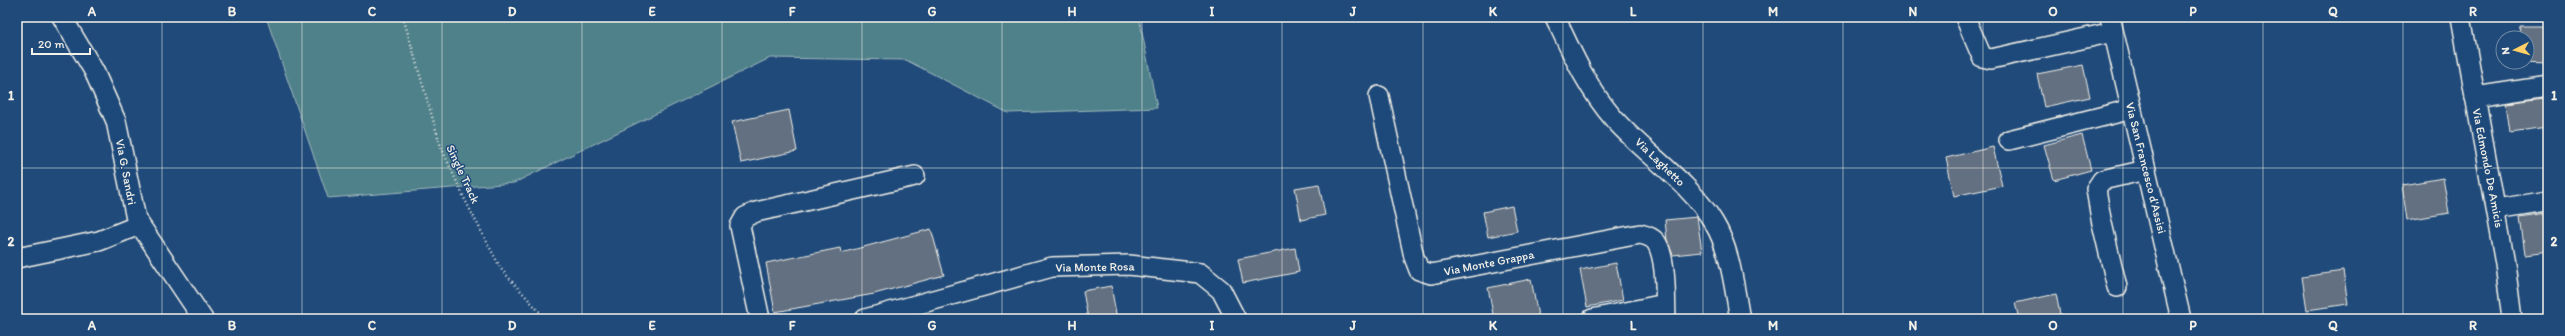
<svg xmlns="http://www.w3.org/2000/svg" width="2565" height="336" font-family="Itim,sans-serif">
<rect width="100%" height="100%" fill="#1f4a7a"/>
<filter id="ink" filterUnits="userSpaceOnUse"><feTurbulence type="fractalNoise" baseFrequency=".025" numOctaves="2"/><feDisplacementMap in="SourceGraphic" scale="8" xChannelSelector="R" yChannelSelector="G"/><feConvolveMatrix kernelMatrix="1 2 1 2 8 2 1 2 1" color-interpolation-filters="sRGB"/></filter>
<g filter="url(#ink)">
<path fill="#50818b" stroke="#a2b9ba" d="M266,17H1139L1157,108L1008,113L906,60L770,58L514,183L328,198Z"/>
<g fill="#627081" stroke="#f4f1e8">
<path d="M2520,26H2548V64L2519,63L2527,62V38H2519Z"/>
<path d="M2083,65L2090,97L2044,107L2037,74Z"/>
<path d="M2545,98L2548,127L2510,132L2506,103Z"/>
<path d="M789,110L797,151L741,163L732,122Z"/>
<path d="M2082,135L2091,170L2054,180L2044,145Z"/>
<path d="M1993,147L2002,186L1954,196L1946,158Z"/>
<path d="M2443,178L2449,213L2407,220L2402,185Z"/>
<path d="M1319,184L1325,215L1301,220L1295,188Z"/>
<path d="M1512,206L1517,231L1488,237L1483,212Z"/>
<path d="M2548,213V251L2525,254L2520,217Z"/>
<path d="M1697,217L1702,252L1673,255L1667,240L1665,220Z"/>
<path d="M931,229L944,275L874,294L775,312L766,263L840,248L841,253Z"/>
<path d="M1295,248L1299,272L1243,283L1238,259Z"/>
<path d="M1616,263L1623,300L1587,307L1580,270Z"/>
<path d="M2343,271L2348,304L2307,310L2302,277Z"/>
<path d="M1531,279L1538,316L1520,319H1494L1488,288Z"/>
<path d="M1111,286L1117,319H1088L1083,291Z"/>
<path d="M2056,294L2061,319H2019L2015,303Z"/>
</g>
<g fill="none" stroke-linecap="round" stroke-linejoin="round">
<defs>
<g id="minor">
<path d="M62,17L94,71L116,121L136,219L203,319"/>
<path d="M1555,17C1572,53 1587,88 1614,119C1646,155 1689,181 1714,223C1731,251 1734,288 1740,319"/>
<path d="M1965,17L1982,57L1991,59L2113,32"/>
<path d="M2110,17L2181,319"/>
<path d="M2461,17L2505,264L2512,319"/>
<path d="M1379,96L1414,257L1419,270L1431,274L1640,234C1645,235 1652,237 1656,242C1667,258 1665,299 1666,319"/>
<path d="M2475,97L2548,86"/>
<path d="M2009,140L2132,109"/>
<path d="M2496,209L2548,201"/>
<path d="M17,258L99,241L139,225"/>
<path d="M2117,287L2101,219L2096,189L2102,180L2146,170"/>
<path d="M760,319L740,226L745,217L756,212L915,176"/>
<path d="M865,319L1052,267L1129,265L1200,273L1221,290L1236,319"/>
<path d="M1592,319L1665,304"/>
</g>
</defs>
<use href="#minor" stroke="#f4f1e8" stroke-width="22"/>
<path stroke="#f4f1e8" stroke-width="2.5" stroke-dasharray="1 3" stroke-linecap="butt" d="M403,17L441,147L465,200L501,269L546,319"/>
<use href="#minor" stroke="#1f4a7a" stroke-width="19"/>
</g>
</g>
<path fill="none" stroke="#f4f1e8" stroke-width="1" stroke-opacity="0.55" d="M162,17V319M302,17V319M442,17V319M582,17V319M722,17V319M862,17V319M1002,17V319M1142,17V319M1282,17V319M1423,17V319M1563,17V319M1703,17V319M1843,17V319M1983,17V319M2123,17V319M2263,17V319M2403,17V319M17,168H2548"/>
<g text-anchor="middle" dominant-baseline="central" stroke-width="3" stroke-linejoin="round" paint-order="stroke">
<g font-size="12" fill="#f4f1e8" stroke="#1f4a7a">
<text transform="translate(1660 162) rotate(44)">Via Laghetto</text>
<text transform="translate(2146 168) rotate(76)">Via San Francesco d'Assisi</text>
<text transform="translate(2488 168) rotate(79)">Via Edmondo De Amicis</text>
<text transform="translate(126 172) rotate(79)">Via G. Sandri</text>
<text transform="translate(463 174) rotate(65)">Single Track</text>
<text transform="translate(1489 263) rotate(-11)">Via Monte Grappa</text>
<text transform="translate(1095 267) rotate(-1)">Via Monte Rosa</text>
</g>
</g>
<rect width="2565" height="336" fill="none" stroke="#1f4a7a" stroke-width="44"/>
<g transform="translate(2515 50) rotate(264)"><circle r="19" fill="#1f4a7a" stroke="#748da6"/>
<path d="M0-3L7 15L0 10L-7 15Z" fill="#ffd166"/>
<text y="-6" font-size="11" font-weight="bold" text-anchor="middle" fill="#f4f1e8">N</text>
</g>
<path d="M32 48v6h58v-6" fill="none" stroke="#f4f1e8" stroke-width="2"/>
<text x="38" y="48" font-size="12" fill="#f4f1e8" stroke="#1f4a7a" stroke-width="3" paint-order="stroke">20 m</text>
<rect x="22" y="22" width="2521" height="292" fill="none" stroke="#f4f1e8" stroke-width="1.5"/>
<g font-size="13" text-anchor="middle" font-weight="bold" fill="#f4f1e8">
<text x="92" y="16">A</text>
<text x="232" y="16">B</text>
<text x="372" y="16">C</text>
<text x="512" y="16">D</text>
<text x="652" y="16">E</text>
<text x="792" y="16">F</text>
<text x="932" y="16">G</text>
<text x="1072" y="16">H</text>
<text x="1212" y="16">I</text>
<text x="1353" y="16">J</text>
<text x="1493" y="16">K</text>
<text x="1633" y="16">L</text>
<text x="1773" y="16">M</text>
<text x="1913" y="16">N</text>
<text x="2053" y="16">O</text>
<text x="2193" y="16">P</text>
<text x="2333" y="16">Q</text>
<text x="2473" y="16">R</text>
<text x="11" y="100">1</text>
<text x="2554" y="100">1</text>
<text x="11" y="246">2</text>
<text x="2554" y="246">2</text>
<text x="92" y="330">A</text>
<text x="232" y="330">B</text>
<text x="372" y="330">C</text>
<text x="512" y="330">D</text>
<text x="652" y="330">E</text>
<text x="792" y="330">F</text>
<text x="932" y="330">G</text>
<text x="1072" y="330">H</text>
<text x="1212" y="330">I</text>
<text x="1353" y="330">J</text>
<text x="1493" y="330">K</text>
<text x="1633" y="330">L</text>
<text x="1773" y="330">M</text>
<text x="1913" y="330">N</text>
<text x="2053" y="330">O</text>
<text x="2193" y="330">P</text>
<text x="2333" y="330">Q</text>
<text x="2473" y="330">R</text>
</g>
</svg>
